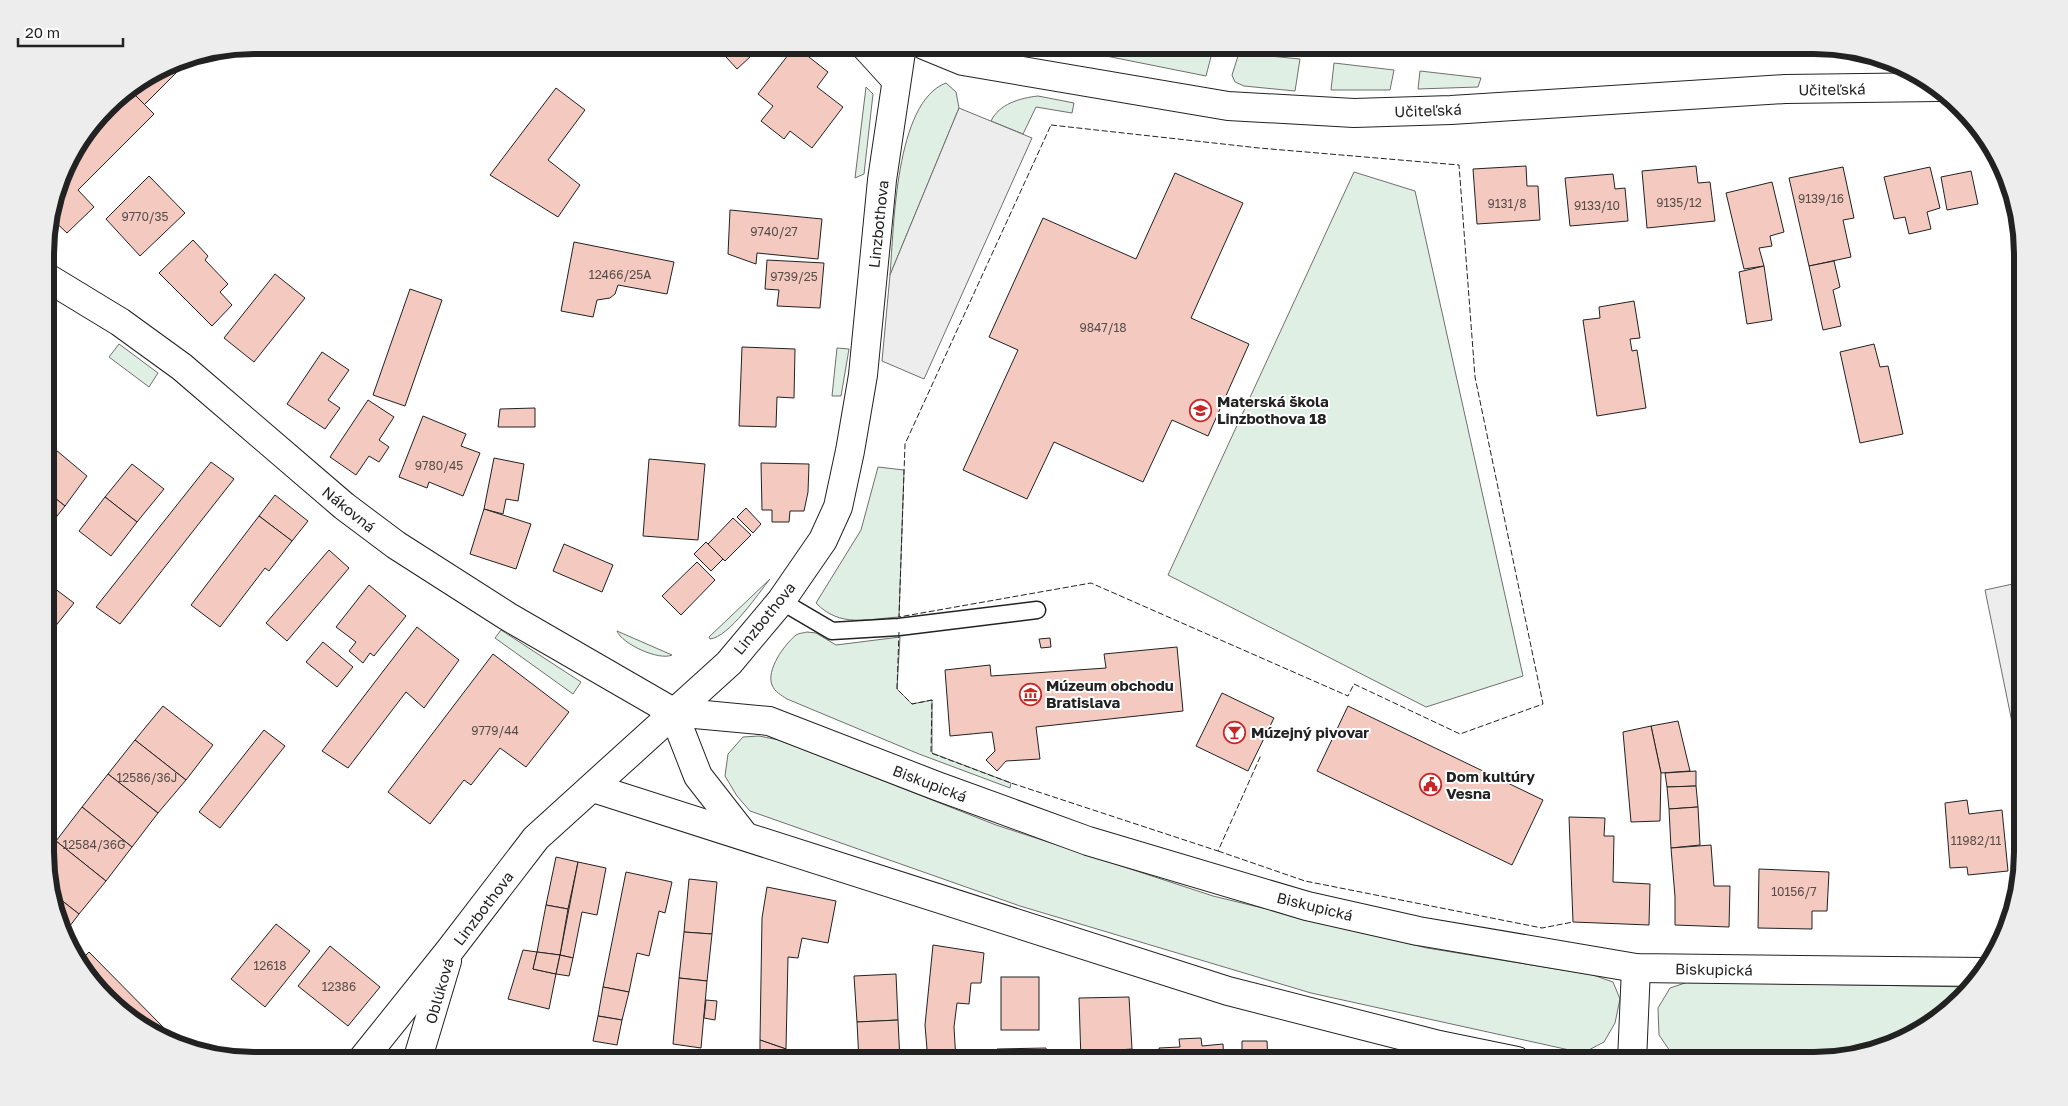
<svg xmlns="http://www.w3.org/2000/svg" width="2068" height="1106" font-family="'Golos Text',sans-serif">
<rect width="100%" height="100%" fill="#fff"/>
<g fill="#e0efe3" stroke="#6f6f6f">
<path d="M1051,45H1214L1206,76Z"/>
<path d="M1239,53L1300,59L1295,91L1244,86L1235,82L1232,75Z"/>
<path d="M1334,63L1394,70L1390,90H1331Z"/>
<path d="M1420,71L1481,78L1478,87L1418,89Z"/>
<path d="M946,83L956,92L959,108L890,275C894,227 895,102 946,83Z"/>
<path d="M866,87L873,94L864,174L855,178Z"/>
<path d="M1038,96L1074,103L1072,113L1036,107L1023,134L991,121C999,104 1020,98 1038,96Z"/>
<path d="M1354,172L1415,191L1523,676L1426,707L1168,575Z"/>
<path d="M119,344L158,373L149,387L109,357Z"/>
<path d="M837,348L849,349L841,396H832Z"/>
<path d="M878,467L904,470L899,617C867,619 840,628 816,603L861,530Z"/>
<path d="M770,579C758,594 729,637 710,639L709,637Z"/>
<path d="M501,630L581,682L573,694L495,638Z"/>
<path d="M617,631L672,655C659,661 622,644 617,631Z"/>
<path d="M807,632L816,633L836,645L900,637L897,689L912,704L932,700V753L1011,783L1010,788L919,754L787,699C781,695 775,692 772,685C766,670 784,645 796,635C799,633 804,633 807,632Z"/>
<path d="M759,736L779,740L996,825L1213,896L1427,948L1593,975L1613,982L1620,999L1615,1023L1604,1042L1583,1053L1311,993L1020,906L750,811L737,796L725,776L728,754L743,737Z"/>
<path d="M1688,982L1973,987C1967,996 1956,1003 1948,1011C1875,1074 1779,1061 1689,1061L1670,1051L1659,1035L1658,1008L1670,988Z"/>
</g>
<g fill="#ededed" stroke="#6f6f6f">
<path d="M1725,45H1815L1841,51L1720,54Z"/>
<path d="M959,108L1032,138L924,379L882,361L890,275Z"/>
<path d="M2022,582L2023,776L1985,590Z"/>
</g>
<g fill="#f3c9c0" stroke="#222">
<path d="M715,45H763L737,69Z"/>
<path d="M795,46L828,72L817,87L843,107L812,148L790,131L784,139L761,121L773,106L758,94Z"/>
<path d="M168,64L177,72L144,105L131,91L138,83Z"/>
<path d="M556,88L585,110L548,160L580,185L558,217L490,175Z"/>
<path d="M131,91L154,114L78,190L94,207L67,233L51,218L66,162L88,134Z"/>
<path d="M1526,166L1527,186H1538L1540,220L1477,224L1473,169Z"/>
<path d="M1696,166L1698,183L1710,182L1715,221L1647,228L1642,171Z"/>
<path d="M1843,167L1854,218L1843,220L1851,257L1809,266L1789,178Z"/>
<path d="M1930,167L1940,208L1927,212L1931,229L1909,234L1905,217L1894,219L1884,177Z"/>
<path d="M1971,171L1978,204L1947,210L1941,177Z"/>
<path d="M1175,173L1243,203L1191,318L1249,344L1208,436L1172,420L1143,482L1054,442L1027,499L963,470L1018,350L989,337L1043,218L1136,259Z"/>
<path d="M1613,174L1615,189L1625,188L1628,221L1570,226L1565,178Z"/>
<path d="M149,176L185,213L140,256L106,219Z"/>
<path d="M1772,182L1784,232L1770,236L1772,246L1759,248L1764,266L1744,269L1726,193Z"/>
<path d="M2013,203L2019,222L2012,221Z"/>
<path d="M730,210L822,219L818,259L757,253L756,264L728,254Z"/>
<path d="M193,240L208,256L205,260L228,284L220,292L232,305L212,326L159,273Z"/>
<path d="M574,242L674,262L667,294L618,285L615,294L610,298L597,300L593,317L561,311Z"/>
<path d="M767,260L824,263L820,308L777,306L779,290L765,289Z"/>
<path d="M1834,261L1840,287L1833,290L1841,326L1823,330L1809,266Z"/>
<path d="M1764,266L1772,320L1747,324L1739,272Z"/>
<path d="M275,274L305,298L254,362L224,338Z"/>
<path d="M410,289L442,300L405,406L373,395Z"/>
<path d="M1634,301L1640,338L1630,339L1632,351L1637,350L1646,408L1597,416L1583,320L1600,318L1599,307Z"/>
<path d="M1874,344L1880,367L1888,366L1903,434L1860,443L1840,352Z"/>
<path d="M742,347L795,349L794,398L777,397L776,427L739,426Z"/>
<path d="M322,352L349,370L328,400L340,408L325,429L287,404Z"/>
<path d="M368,400L394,417L379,440L389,447L379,462L369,456L356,475L330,457Z"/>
<path d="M535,408V427H498L500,409Z"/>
<path d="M423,416L466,434L461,446L480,453L463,496L429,482L427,488L399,477Z"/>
<path d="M56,450L87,476L65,506L46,491V462Z"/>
<path d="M494,458L524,464L518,501L506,499L503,514L484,509Z"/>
<path d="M649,459L705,464L698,540L643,536Z"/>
<path d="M211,462L234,479L120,624L96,607Z"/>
<path d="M761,463L809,464L808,492L804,511H790L789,522H772V510H762Z"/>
<path d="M132,464L164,489L137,522L105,497Z"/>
<path d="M46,491L65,506L46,530Z"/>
<path d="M275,495L308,521L292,541L259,516Z"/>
<path d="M105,497L137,522L111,556L79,531Z"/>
<path d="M746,508L761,524L753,533L737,517Z"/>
<path d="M484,509L531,524L516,569L470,554Z"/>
<path d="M259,516L292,541L269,571L265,568L220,627L191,605Z"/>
<path d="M733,518L751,535L725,561L708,544Z"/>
<path d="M706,542L723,559L711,571L694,554Z"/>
<path d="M564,544L613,565L602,592L553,571Z"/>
<path d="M329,550L349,568L287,641L266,623Z"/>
<path d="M697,562L715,580L681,615L662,596Z"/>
<path d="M46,582L74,603L46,638Z"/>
<path d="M369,585L406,616L374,656L370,653L363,663L349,651L356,642L336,627Z"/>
<path d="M417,627L459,660L424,708L406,692L348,768L322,751Z"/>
<path d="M1050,638L1051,647L1041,648L1039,639Z"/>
<path d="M323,642L353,667L337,687L306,662Z"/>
<path d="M1177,647L1183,711L1036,727L1040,759L1006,761L997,771L986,760L995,751L992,732L950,736L945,670L990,665L991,676L1106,668L1104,654Z"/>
<path d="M493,654L569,712L526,767L500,748L471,785L464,780L430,824L388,792Z"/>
<path d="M1222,693L1274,718L1248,771L1196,746Z"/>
<path d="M163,706L213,745L186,780L135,740Z"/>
<path d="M1348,706L1543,800L1512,865L1317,771Z"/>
<path d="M1678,721L1690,771L1661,773L1651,726Z"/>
<path d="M1651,726L1661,773L1660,821L1631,822L1623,732Z"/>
<path d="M264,730L285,746L220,828L199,812Z"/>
<path d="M135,740L186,780L158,813L108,774Z"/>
<path d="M1696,771V786L1667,787L1665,773Z"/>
<path d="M108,774L158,813L132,847L82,807Z"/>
<path d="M1696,786L1698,807L1669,809L1667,787Z"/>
<path d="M1967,800L1969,814L2002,810L2008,871L1968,875L1967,867L1950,868L1945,803Z"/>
<path d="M82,807L132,847L106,881L56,841Z"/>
<path d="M1698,807L1700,845L1671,848L1669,809Z"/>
<path d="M1569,817L1605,818L1604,836H1614L1613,882L1650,884L1649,925L1573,922Z"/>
<path d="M56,841L106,881L79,914L51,892L47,880V852Z"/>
<path d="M1711,845L1714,886H1730L1729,927L1675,925V897L1671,848Z"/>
<path d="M556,857L578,862L568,909L546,905Z"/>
<path d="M578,862L606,868L597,915L582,912L573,958L560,955Z"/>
<path d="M1759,869L1829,872L1827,911H1812V929L1758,928Z"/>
<path d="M626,872L672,882L665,913L659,911L649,956L637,953L629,992L603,987Z"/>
<path d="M689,879L717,882L712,934L684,932Z"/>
<path d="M767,887L836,901L828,943L802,938L798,958L788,957L786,1049L760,1040L762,918Z"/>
<path d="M51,892L79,914L66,931Z"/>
<path d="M546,905L568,909L560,955L537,952Z"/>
<path d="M276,924L310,951L265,1007L231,979Z"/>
<path d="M684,932L712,934L707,981L679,978Z"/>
<path d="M933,945L984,953L981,983H971L969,1004L957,1003L954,1027L956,1061H928L925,1025Z"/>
<path d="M330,946L380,987L348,1026L298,986Z"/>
<path d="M523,950L537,952L533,969L556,974L549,1009L508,999Z"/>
<path d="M89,952L165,1029L157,1037L116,1009L80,969L78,963Z"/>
<path d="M537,952L560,955L556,974L533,969Z"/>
<path d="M560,955L573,958L569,976L556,974Z"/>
<path d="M896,974L898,1020L857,1022L854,976Z"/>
<rect x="1001" y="977" width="38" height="53"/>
<path d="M679,978L707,981L701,1048L673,1044Z"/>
<path d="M603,987L629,992L622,1020L598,1016Z"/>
<path d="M1129,997L1132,1049L1103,1051L1104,1061H1081L1079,998Z"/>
<path d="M706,1000L717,1001L715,1020L704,1018Z"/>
<path d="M598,1016L622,1020L617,1045L593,1041Z"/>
<path d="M898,1020L900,1061H859L857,1022Z"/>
<path d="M1201,1038L1202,1046L1223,1044L1224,1061H1160L1159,1048L1180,1047L1179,1039Z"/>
<path d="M760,1040L786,1049V1061H760Z"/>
<path d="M1242,1041H1267L1268,1061H1242Z"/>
<path d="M1046,1048L1047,1061H998L997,1049Z"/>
<path d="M1292,1050L1322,1051L1323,1061H1292Z"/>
</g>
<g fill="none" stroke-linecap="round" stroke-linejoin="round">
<defs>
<path id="lane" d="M781,601L832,631L899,627L1037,610"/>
<g id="street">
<path d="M864,45L895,79"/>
<path d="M924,45L963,61L1228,106L1354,113L1451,110L1785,89L1938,87"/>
<path d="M46,277L120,322L182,367L344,506L396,545L507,616L673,712L769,721L937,786L1088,841L1307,906L1418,931L1636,968L1983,972"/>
<path d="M673,712L698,776L744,835"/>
<path d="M593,788L1228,991L1439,1045L1517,1061"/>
<path d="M361,1061L450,950L536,838L729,663L781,601L823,540L838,507L850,451L863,375L882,180L902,45"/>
<path d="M417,1061L447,961"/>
<path d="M1632,1061L1636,968"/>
</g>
</defs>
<use href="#lane" stroke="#222" stroke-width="19"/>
<use href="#street" stroke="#222" stroke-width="30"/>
<use href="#lane" stroke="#fff" stroke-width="16"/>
<use href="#street" stroke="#fff" stroke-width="28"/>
<g stroke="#222" stroke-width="1" stroke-dasharray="6 2.5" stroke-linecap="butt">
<path d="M1051,125L1259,148L1459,165L1475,377L1543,704L1460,734L1354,684L1348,696L1091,583L899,617L905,444Z"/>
<path d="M899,632L897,689L912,704L932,700L931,753L1011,783L1218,851L1261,755"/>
<path d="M1218,851L1305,881L1542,928L1573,922"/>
</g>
</g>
<defs>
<symbol id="school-ring" viewBox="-11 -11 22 22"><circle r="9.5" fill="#fff" stroke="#c62828" stroke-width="1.5"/><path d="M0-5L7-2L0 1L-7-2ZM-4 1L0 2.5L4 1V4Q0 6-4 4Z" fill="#c62828"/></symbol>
<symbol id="museum-ring" viewBox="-11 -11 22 22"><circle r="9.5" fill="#fff" stroke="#c62828" stroke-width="1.5"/><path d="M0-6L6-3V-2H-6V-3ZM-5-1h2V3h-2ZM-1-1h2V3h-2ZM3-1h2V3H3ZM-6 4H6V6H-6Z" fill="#c62828"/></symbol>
<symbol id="bar-ring" viewBox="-11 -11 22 22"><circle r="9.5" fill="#fff" stroke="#c62828" stroke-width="1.5"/><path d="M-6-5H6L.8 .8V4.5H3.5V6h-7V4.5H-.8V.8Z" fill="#c62828"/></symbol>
<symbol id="civic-ring" viewBox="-11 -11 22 22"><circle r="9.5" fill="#fff" stroke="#c62828" stroke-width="1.5"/><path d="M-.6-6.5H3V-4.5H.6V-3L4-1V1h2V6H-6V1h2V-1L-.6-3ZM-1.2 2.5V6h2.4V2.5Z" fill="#c62828"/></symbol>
</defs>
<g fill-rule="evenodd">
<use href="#school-ring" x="1188" y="398" width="25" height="25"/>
<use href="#museum-ring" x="1018" y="682" width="25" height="25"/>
<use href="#bar-ring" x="1222" y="720" width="25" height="25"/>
<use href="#civic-ring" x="1418" y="772" width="25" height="25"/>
</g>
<g text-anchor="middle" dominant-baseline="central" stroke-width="4" stroke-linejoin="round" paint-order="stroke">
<g font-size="12" fill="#564c4a">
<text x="1821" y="198">9139/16</text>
<text x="1679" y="202">9135/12</text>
<text x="1507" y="203">9131/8</text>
<text x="1597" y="205">9133/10</text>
<text x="145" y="216">9770/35</text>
<text x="774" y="231">9740/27</text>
<text x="620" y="274">12466/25A</text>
<text x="794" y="276">9739/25</text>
<text x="1103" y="327">9847/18</text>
<text x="439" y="465">9780/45</text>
<text x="495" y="730">9779/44</text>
<text x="147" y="777">12586/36J</text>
<text x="1976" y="840">11982/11</text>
<text x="94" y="844">12584/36G</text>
<text x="1794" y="891">10156/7</text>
<text x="270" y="965">12618</text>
<text x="339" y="986">12386</text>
</g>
<g font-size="15" fill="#222" stroke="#fff">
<text transform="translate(1832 89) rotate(-1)">Učiteľská</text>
<text transform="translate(1428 110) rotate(-2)">Učiteľská</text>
<text transform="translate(878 224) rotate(-84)">Linzbothova</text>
<text transform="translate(349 509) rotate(39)">Nákovná</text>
<text transform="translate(764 618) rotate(-51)">Linzbothova</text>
<text transform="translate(930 783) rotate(21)">Biskupická</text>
<text transform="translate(1315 906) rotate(14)">Biskupická</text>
<text transform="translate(483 908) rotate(-53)">Linzbothova</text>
<text transform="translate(1714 969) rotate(1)">Biskupická</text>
<text transform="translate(439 991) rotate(-74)">Oblúková</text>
</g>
<g font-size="15" font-weight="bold" fill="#222" stroke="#fff" text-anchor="start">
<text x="1217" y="401">Materská škola<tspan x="1217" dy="17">Linzbothova 18</tspan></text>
<text x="1046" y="685">Múzeum obchodu<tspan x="1046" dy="17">Bratislava</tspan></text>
<text x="1251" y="732">Múzejný pivovar</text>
<text x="1446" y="776">Dom kultúry<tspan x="1446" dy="17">Vesna</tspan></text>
</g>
</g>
<path d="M0 0H2068V1106H0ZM254 54H1814A200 200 0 0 1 2014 254V852A200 200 0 0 1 1814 1052H254A200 200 0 0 1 54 852V254A200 200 0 0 1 254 54Z" fill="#ededed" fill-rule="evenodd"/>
<path fill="none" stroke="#222" stroke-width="6" d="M254 54H1814A200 200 0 0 1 2014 254V852A200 200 0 0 1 1814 1052H254A200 200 0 0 1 54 852V254A200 200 0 0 1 254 54Z"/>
<path d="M18 38v8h105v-8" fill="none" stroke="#222222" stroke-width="2.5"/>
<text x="25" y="38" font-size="15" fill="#222222" stroke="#ffffff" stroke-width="4" paint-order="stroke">20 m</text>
</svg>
